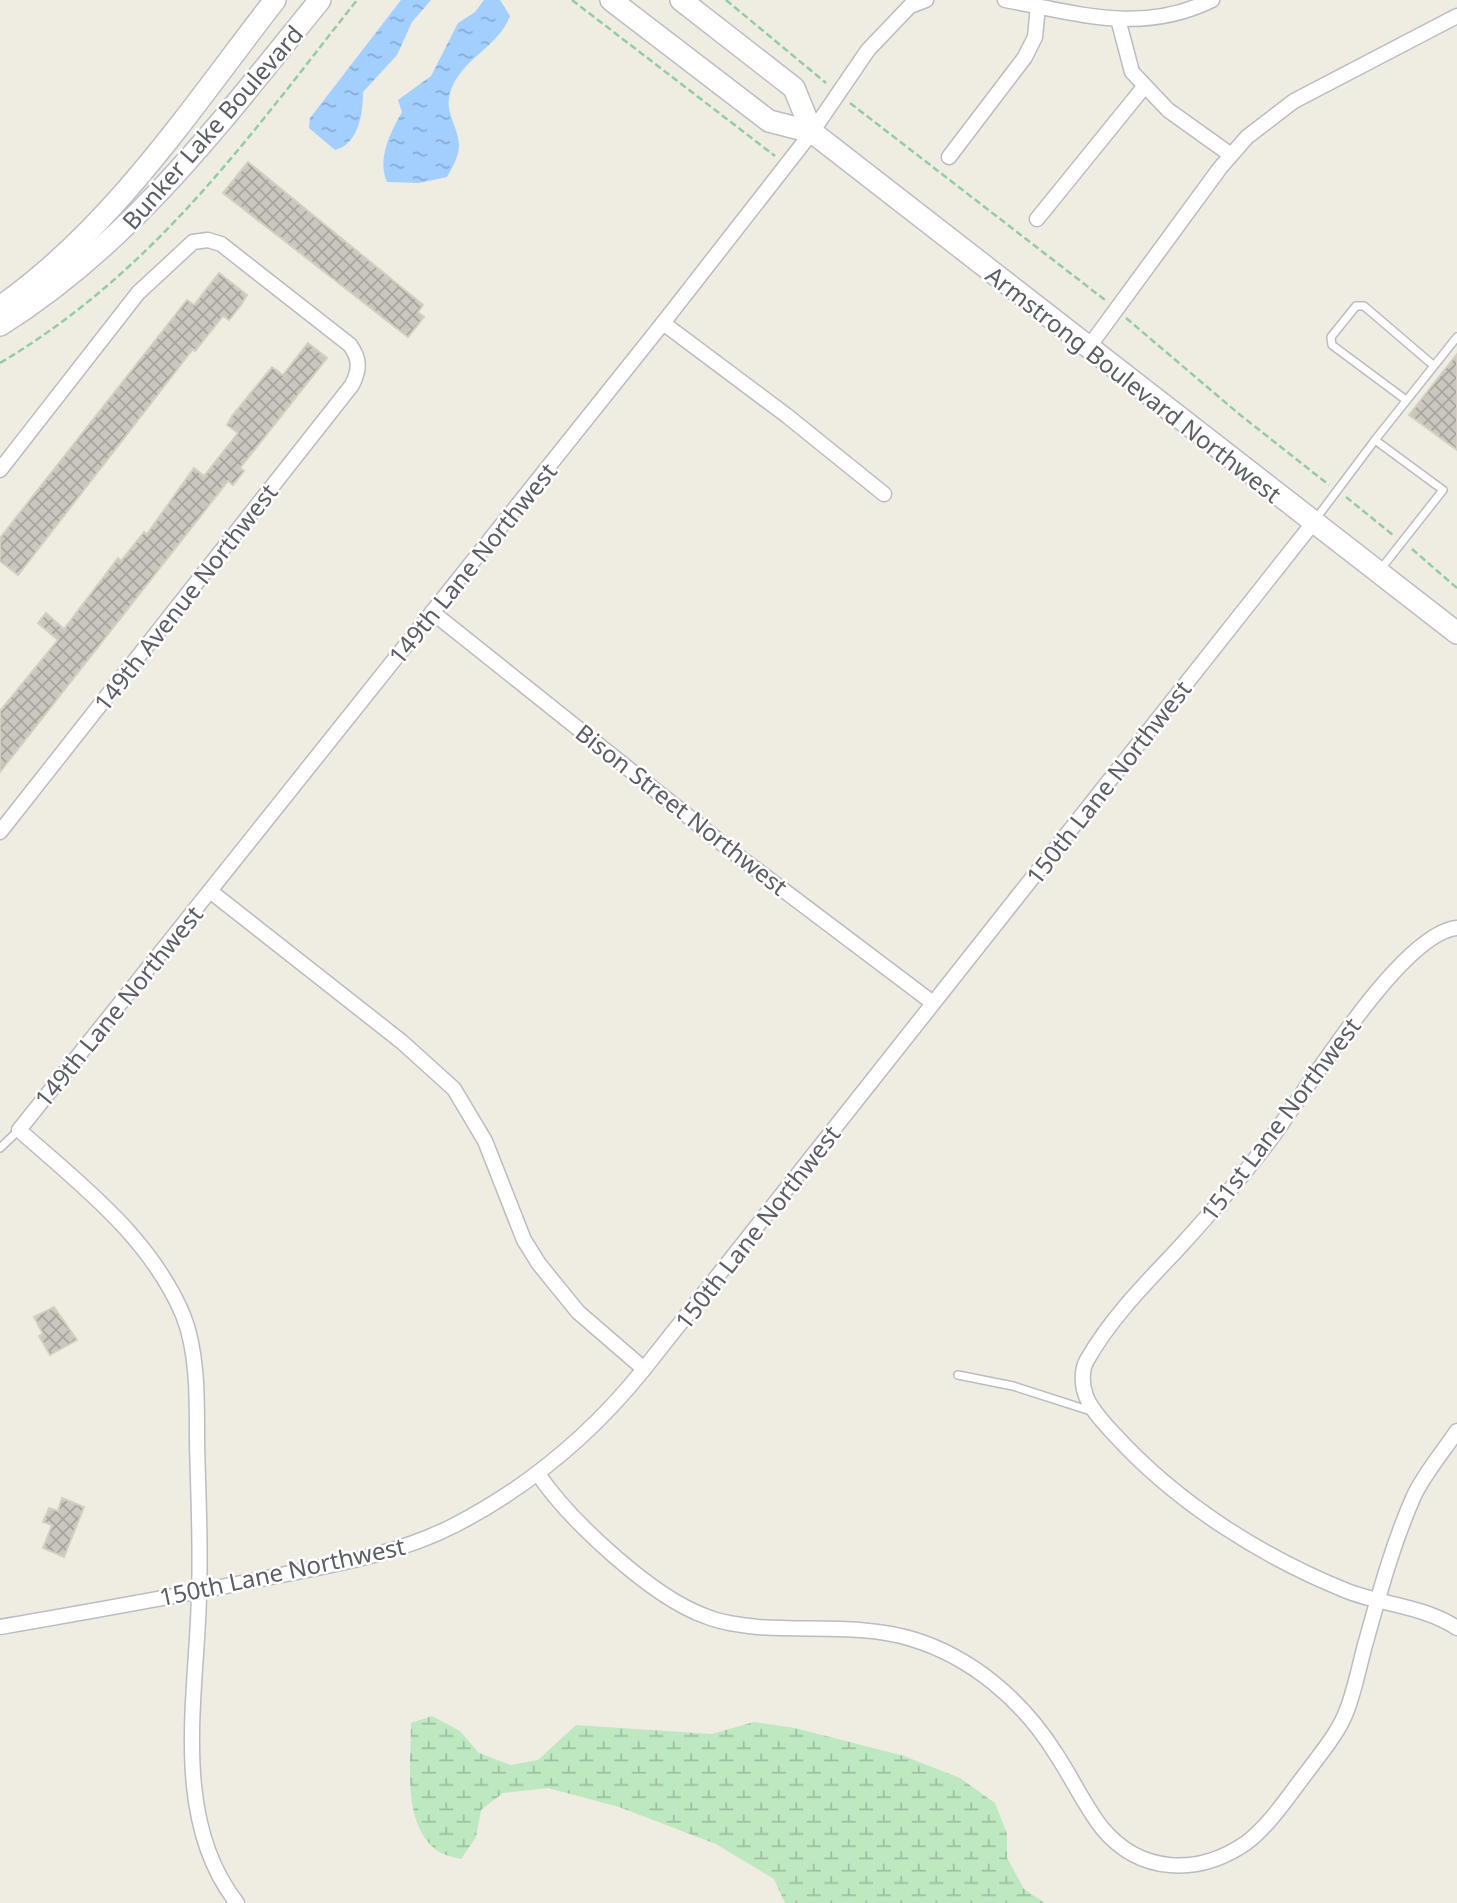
<svg xmlns="http://www.w3.org/2000/svg" width="1457" height="1903" font-family="'Noto Sans',sans-serif">
<defs>
<pattern id="wetland-marsh" width="20" height="14" patternUnits="userSpaceOnUse" patternTransform="scale(1.75)"><rect width="20" height="14" fill="#bde8c0"/><path d="M1 5h8M5 5V1M11 12h8M15 12V8" fill="none" stroke="#9dbfa0"/></pattern>
<pattern id="water-ripples" width="26" height="14" patternUnits="userSpaceOnUse" patternTransform="scale(1.75)"><rect width="26" height="14" fill="#a2cfff"/><path d="M2 4q2-2 4 0t4 0M15 11q2-2 4 0t4 0" fill="none" stroke="#87abd2"/></pattern>
<pattern id="building-cross-hatch" width="8" height="8" patternUnits="userSpaceOnUse" patternTransform="scale(1.75)"><rect width="8" height="8" fill="#cac7bf"/><path d="M0 0l8 8M0 8l8-8" fill="none" stroke="#a7a59f"/></pattern>
</defs>
<rect width="100%" height="100%" fill="#efede2"/>
<path fill="url(#wetland-marsh)" d="M432,1716L460,1731L479,1753L511,1765L538,1760L576,1725L712,1734L754,1722L795,1728L904,1756L960,1778L995,1803L1007,1834V1858L1024,1889L1045,1903H785L774,1879L716,1844L619,1807L548,1788L503,1793L481,1810L476,1837L461,1859C453,1857 441,1855 435,1849C402,1821 411,1763 411,1723Z"/>
<g fill="url(#water-ripples)">
<path d="M401,0H431L412,22L397,55L363,92C363,113 359,144 335,150L309,128L310,118Z"/>
<path d="M484,0H500L510,16C499,47 460,59 450,93C444,113 459,127 459,146C459,156 452,168 447,177L419,183L387,182C377,159 390,133 402,112L398,100L431,76L458,23L475,12Z"/>
</g>
<g fill="url(#building-cross-hatch)" stroke="#d4cfc0" stroke-width="2">
<path d="M248,162L423,305L418,312L424,317L408,337L223,193Z"/>
<path d="M219,273L247,295L241,305L229,320L223,316L195,351L193,349L18,575L0,561V538L187,300L194,305Z"/>
<path d="M308,343L327,358L240,468L244,471L233,485L228,481L0,772V711L58,640L38,623L46,613L64,629L118,558L121,561L144,532L147,534L194,468L204,476L238,433L227,425L232,416L272,367L283,375Z"/>
<path d="M1457,354V450L1409,415Z"/>
<path d="M54,1307L77,1340L50,1355L39,1336L43,1334L34,1317Z"/>
<path d="M62,1498L84,1507L64,1557L43,1548L52,1525L43,1522L49,1508L58,1511Z"/>
</g>
<g fill="none" stroke-linecap="round" stroke-linejoin="round">
<defs>
<g id="service">
<path d="M1406,400L1332,345L1331,337L1356,306H1364L1433,365"/>
<path d="M1375,440L1457,337"/>
<path d="M1315,520L1375,440L1443,490L1380,570"/>
<path d="M0,1148L19,1130"/>
<path d="M958,1375L1013,1386L1094,1412"/>
</g>
<g id="minor">
<path d="M1005,0C1078,13 1140,35 1212,0"/>
<path d="M1118,19L1132,72L1168,110L1231,155"/>
<path d="M949,157L1025,57L1035,37L1038,6"/>
<path d="M1037,219L1144,87"/>
<path d="M663,323L786,415L884,494"/>
<path d="M1088,348L1220,168L1247,137L1294,101L1457,16"/>
<path d="M0,470L138,293L193,242L208,240L221,244L350,345C360,359 360,369 352,385L0,832"/>
<path d="M432,612L729,849L933,1003"/>
<path d="M210,891L402,1042L454,1089L485,1141L524,1240L539,1264L578,1312L644,1369"/>
<path d="M1457,928C1401,933 1305,1093 1270,1140C1241,1178 1210,1214 1177,1250C1144,1285 1111,1318 1087,1360C1081,1370 1082,1386 1086,1396C1091,1410 1105,1424 1115,1435C1177,1503 1262,1557 1347,1591C1383,1605 1424,1606 1457,1628"/>
<path d="M538,1474C570,1521 652,1597 705,1616C722,1623 740,1625 758,1627C808,1631 863,1624 912,1639C972,1657 1023,1701 1056,1754C1072,1778 1084,1805 1102,1828C1140,1874 1198,1876 1246,1843C1270,1825 1289,1795 1307,1772C1321,1753 1339,1732 1347,1710C1355,1689 1359,1667 1365,1645C1379,1595 1392,1546 1413,1498C1423,1475 1443,1452 1457,1431"/>
<path d="M0,1627C92,1611 184,1595 276,1576C336,1564 398,1554 453,1526C529,1487 591,1435 644,1369L1313,523"/>
<path d="M237,1903C170,1818 197,1695 199,1595C201,1543 198,1492 197,1441C197,1401 198,1352 183,1315C150,1237 80,1184 19,1130L663,323L812,132L868,50L910,6L926,0"/>
</g>
<g id="secondary">
<path d="M611,0L769,121L812,132L1457,633"/>
<path d="M681,0L794,88L812,132"/>
<path d="M0,307C113,228 191,108 275,0"/>
<path d="M0,325C132,243 223,119 320,0"/>
</g>
</defs>
<use href="#service" stroke="#babcc2" stroke-width="10"/>
<use href="#minor" stroke="#babcc2" stroke-width="17"/>
<use href="#secondary" stroke="#bbbec5" stroke-width="24"/>
<g stroke="#95caa8" stroke-width="2.5" stroke-dasharray="7 3.5" stroke-linecap="butt">
<path d="M572,0L775,156"/>
<path d="M726,0L826,83"/>
<path d="M850,103L1105,300"/>
<path d="M1126,318L1239,414L1329,485"/>
<path d="M0,363C155,271 248,138 357,0"/>
<path d="M1346,497L1393,535"/>
<path d="M1412,549L1457,588"/>
</g>
<use href="#service" stroke="#fff" stroke-width="7"/>
<use href="#minor" stroke="#fff" stroke-width="14"/>
<use href="#secondary" stroke="#fff" stroke-width="21"/>
</g>
<g text-anchor="middle" dominant-baseline="central" stroke-width="5" stroke-linejoin="round" paint-order="stroke">
<g font-size="24" fill="#5b5e64" stroke="#fff">
<text transform="translate(212 127) rotate(-49)">Bunker Lake Boulevard</text>
<text transform="translate(1134 384) rotate(38)">Armstrong Boulevard Northwest</text>
<text transform="translate(472 563) rotate(-51)">149th Lane Northwest</text>
<text transform="translate(185 597) rotate(-52)">149th Avenue Northwest</text>
<text transform="translate(1108 782) rotate(-52)">150th Lane Northwest</text>
<text transform="translate(682 809) rotate(38)">Bison Street Northwest</text>
<text transform="translate(118 1006) rotate(-51)">149th Lane Northwest</text>
<text transform="translate(1280 1119) rotate(-53)">151st Lane Northwest</text>
<text transform="translate(757 1227) rotate(-52)">150th Lane Northwest</text>
<text transform="translate(282 1571) rotate(-12)">150th Lane Northwest</text>
</g>
</g>
</svg>
